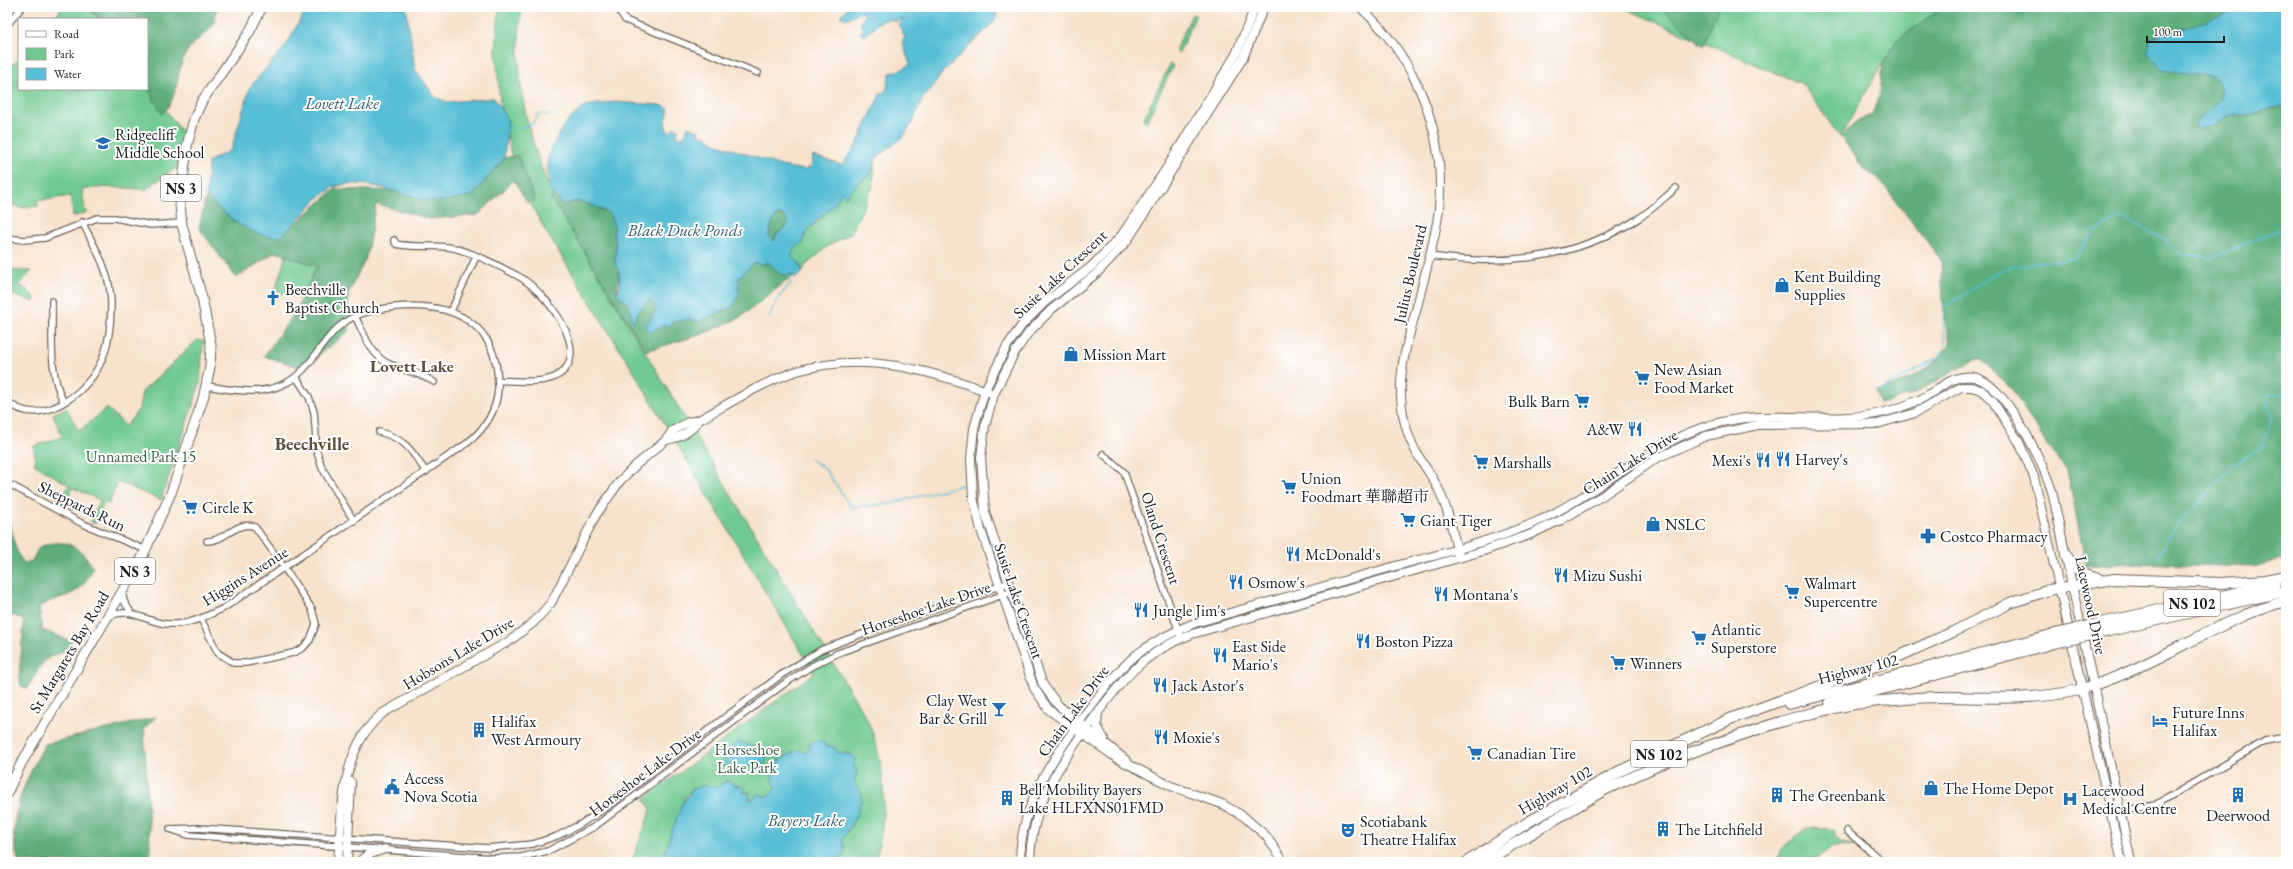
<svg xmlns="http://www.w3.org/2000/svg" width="2293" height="869" font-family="'EB Garamond','Noto Serif SC',serif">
<rect width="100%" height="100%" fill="#fff"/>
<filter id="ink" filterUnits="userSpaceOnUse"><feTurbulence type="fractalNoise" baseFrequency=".025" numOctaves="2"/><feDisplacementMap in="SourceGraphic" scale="8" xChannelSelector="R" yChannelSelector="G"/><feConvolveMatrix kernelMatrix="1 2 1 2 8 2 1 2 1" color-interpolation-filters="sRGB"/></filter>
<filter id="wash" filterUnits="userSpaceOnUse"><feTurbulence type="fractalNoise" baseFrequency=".012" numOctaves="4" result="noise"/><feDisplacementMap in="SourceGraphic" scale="16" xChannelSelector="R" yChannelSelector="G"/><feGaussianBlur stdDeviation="0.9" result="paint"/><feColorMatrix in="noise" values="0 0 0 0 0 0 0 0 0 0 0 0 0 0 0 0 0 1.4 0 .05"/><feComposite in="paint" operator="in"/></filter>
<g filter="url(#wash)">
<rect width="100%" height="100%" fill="#f7e2cb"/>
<g fill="#6fc990" stroke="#467256">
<path d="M62,7H89L98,19H54Z"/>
<path d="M499,7H522C511,82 530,151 564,218L867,719C887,765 888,814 875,862H839L844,849L843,839L856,816L862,798L854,782L857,771L853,764L856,759L849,754L838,753L831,746H825L823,741L808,745L811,748L806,753C790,747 784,761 773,770L772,778L776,788L767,797L756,796L750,800L747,791L743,793L745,788L725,781L718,787C697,784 685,789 680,811C679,816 675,817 676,822C668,835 668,848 661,862H632L651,809L644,799L814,673L632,369L545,230L529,201L511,154L500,102L496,51Z"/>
<path d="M1621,7H1944L1897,40L1840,137L1802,84Z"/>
<path d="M1192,14L1196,15L1179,53L1175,51Z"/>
<path d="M19,59V89H147V85L184,135L176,168L145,190C123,187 104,186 82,190L85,209L88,212L72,217L73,214L71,196L37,201L38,206L23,208L7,204V69Z"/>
<path d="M1170,64L1173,66L1147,121L1143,120Z"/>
<path d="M875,161L873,186L851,233L828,246L805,266L803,272L799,263L791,256L797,246L803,243L806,231L820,220L842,191L846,197L859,182L870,175Z"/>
<path d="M286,255L317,266L302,299L275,291Z"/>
<path d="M7,270L32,271L19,284L35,297L34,302L13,295L7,297Z"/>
<path d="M197,340L203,341L200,384L161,500L118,482L109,504L104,502L95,524L91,522L100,500L73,488L61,508L57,505L69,485L35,465L34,446L62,437L53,414L66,408L79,431L107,408L126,426L139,409L142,392Z"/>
<path d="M1806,828L1834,829L1835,836L1839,842L1857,845L1833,846L1812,862H1777L1780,850Z"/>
</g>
<g fill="#5bad7a" stroke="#3c644b">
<path d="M90,7H218C216,12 216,21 213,25C205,36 192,42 185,55C176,73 178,101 162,114L147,86V19H99Z"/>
<path d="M1660,7H1719L1703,46Z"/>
<path d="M1944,7H2240L2216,18L2162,70L2213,76L2221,87V99L2196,122L2213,126L2233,114L2247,115L2286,105V558L2253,567L2135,563L2086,566L2067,470L2050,450L2013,391L1988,365L1982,360H1974L1911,395L1880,404L1876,391C1905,384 1933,369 1950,344L1943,302L1941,260L1878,178L1865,170L1841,137L1858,120L1872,115L1880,92L1883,64L1897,40Z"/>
<path d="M518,155L535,201L527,203L514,180L478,215L430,219L376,204L366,258L348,294L349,331L302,368L264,356L296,311L317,266L275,252L236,278L199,228L206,196L233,221L280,237L335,189L396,191L431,201L472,196L504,158Z"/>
<path d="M554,194L558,196L560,202H583L609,213L615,229L613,231L616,245L615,264L619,271L617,293L627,303L632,314L638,312L650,299L656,307L651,320L671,326L673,322L690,319L697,322L733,307L737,289L736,279L754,263L763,264L768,262L774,268L793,276L741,317L703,334L646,351L551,198Z"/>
<path d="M777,215H783L789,223L775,236V242L769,237L771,225Z"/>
<path d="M7,519C16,533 12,552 25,563L32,561L39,547C64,537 81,545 93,568C89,576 84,586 76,591C65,599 53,597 39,608L42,630L71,641C68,656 53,652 45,661C38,668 33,679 28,688L21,686L19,675L24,621L15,616H7Z"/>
<path d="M156,717L144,729L151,862H19C4,822 26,779 45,744Z"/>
</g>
<g fill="#57bed5" stroke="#3a6d78" fill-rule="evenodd">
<path d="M307,7H406L415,69L435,97L447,102L494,98L508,121L504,158L472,196C460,197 442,203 430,201C403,196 361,176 336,187L333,186L330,190L318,198L281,237C248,237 228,217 206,196L208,162L231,150L250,87L287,44Z"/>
<path d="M848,7H999L994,22L942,73L930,91L923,98L911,125L903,137L876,158L870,175L859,182L846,197L841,192C834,214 804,223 803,243L797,246L791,256L799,263L803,272L795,278L791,274L781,275L768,262L763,264L754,263L737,279L740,281L737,289L740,291L733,307L697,322L690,319L673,322L671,326L664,325L650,333L645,323L651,320L656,307L650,299L638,312L634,322L631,320C633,308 625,301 617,293L620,285L619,271L615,264L616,245L613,231L615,229L609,213C595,208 580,195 565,205C558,201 558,196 550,192L547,163L551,148L564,125L584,106L614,102L661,105L669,109L665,125L669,133L674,127L678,129L677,136L679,138L685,135L688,126L699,131L700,135H705L715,143L781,166L805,170L811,167L813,156L842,165L857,144L880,94L886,91L890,73L903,69L910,64L902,42L905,37L899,26L903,19L895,22L891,19L881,21L864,36L860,33L865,27L860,25L865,14L860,12L846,19L840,16ZM777,215H783L789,223L775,237V241L769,237L771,225Z"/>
<path d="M2240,7H2286V105L2247,115L2233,114L2213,126L2195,129L2196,122L2221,99V87L2213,76L2162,70L2148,53L2150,39L2216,18Z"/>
<path d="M817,740L823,741L825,746L836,748L838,753L849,754L856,759L853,764L857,771L854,782L860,789L862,798L856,816L843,839L845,851L839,862H661C668,848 668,835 676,822V818L679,814L680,807L693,789L705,785L718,787L727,781L737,786L745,787L743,793L749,792L750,800H753L758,794L767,797L776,788L771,775L773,770L778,766L777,763L778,761L799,749L806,753L811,748L808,744Z"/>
<path d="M740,742L769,751L763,768L722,765L733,745Z"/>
</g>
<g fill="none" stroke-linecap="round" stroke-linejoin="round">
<g stroke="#57bed5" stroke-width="1.5">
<path d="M521,128L532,124L539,114L550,115"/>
<path d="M507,130L512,127"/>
<path d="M769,317L778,298L791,283L789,275"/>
<path d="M1879,391L1939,357L1945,348L1943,308L1996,273L2014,266L2075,258L2094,231L2123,217L2163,239L2181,254L2211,258L2286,227"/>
<path d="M810,459L825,469L851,507L888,504L962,485"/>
<path d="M2156,558L2181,518L2204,498L2234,463L2263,447L2273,415L2267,407L2268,394H2286"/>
</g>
</g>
</g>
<g filter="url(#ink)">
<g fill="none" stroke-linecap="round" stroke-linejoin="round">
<defs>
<g id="street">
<path d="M617,7L625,20L758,73"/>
<path d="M7,25L22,7"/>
<path d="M7,238L24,240L45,238L97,218H115L151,225L182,223"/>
<path d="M394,240L396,244C413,248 431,245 448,247C469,250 499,266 518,276C543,289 598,355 555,377C539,384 515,380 498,381"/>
<path d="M1429,256C1500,266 1574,259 1636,220C1651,211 1663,199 1676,188"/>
<path d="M52,301C53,335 48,370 63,401"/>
<path d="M451,311L476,257"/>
<path d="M355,316C363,332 371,356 389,364C404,370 420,373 434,382"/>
<path d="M296,377L309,397L314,412L317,452L322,468L354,521"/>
<path d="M7,401C38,430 86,394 100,364C109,346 111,324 111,304C111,273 96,249 82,222"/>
<path d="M379,432C406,439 411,450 426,472"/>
<path d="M1103,454L1124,472L1181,638"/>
<path d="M7,483L81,523L146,550"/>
<path d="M122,592L124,601L131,613"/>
<path d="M109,617C128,605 147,623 168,624C189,625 205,617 224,608L466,444C484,430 497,412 498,388C499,323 454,302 396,307C378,309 361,311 345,322C320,339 312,371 284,384C259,396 233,390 207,386"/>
<path d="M201,619L218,653L234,663H246L293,653L303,648L310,640L316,624L312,609L279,560L255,527C238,519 224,542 207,541"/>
<path d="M2112,814L2159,803L2265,741L2286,737"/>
<path d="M170,829L188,835L492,858L521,857L548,851L594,827L784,684L812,666L838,653L1011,592"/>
<path d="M170,829L198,828L488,848L533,844L557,836L579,825L601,811L781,675L821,650L848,639L1008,583"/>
<path d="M1847,831L1883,862"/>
</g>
<g id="secondary">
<path d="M1255,7L1236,54L1166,169L1121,236L1091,267L1045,302L1022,325L1007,346L985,390L974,428L971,458L973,497L981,530L1034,688L1049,710L1118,759L1171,786L1222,804L1243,816L1266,836L1284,862"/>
<path d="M1360,7C1416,58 1446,132 1439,208C1436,238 1426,269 1419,299C1411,331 1399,363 1401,396C1402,420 1409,442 1422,462C1428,471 1434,480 1439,490C1448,510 1453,532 1458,554"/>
<path d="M666,440C680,438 691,432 699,420"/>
<path d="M1098,713L1097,726L1104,739"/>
<path d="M1127,761L1058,705L1043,685L985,512L981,457L985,426L994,394L1015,352L1029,332L1052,309L1097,273L1127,241L1243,58L1264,7"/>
<path d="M338,862C342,813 340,747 383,713L511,640L534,622L551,603L596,515L620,481L636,465L666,440L672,431L688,422L699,420C730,403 763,382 797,371C863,351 931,370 994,394"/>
<path d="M347,862L351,782"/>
<path d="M359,862L367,855L385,849"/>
<path d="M1020,862C1020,805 1051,761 1083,717C1099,695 1115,673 1136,655C1154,641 1174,631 1195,623C1260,604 1326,586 1392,567C1440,554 1490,542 1536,522C1597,495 1646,444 1710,425C1768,407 1827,426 1885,412C1897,409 1910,404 1921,399C1938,390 1954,373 1974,377C2006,384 2042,461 2052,491L2131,862"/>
<path d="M1030,862C1031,806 1058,766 1091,722C1120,682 1143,652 1192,634L1483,551L1529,535L1561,520L1602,496L1657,458L1706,436L1758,425L1877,424L1915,413L1961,387H1971L1981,390L1992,400L2019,442L2034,477L2122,862"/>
</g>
<path id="primary" d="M7,793L21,764L142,558L171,493L203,399L210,367L211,345L202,298L182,225L180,205L187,146L194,119L202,101L249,33L262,7"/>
<g id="highway">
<path d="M2066,555C2075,569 2083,576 2099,579"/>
<path d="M2097,624L2276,584"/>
<path d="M2100,633L2286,591"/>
<path d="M1830,703L2054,643"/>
<path d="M1789,704L2051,635"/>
<path d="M1675,758C1742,735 1808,708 1879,701C1899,700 1919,697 1939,697C1984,697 2030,701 2074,691C2150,672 2211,621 2286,601"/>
<path d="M1616,773L1730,719L1884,663L1953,632L2010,603L2049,590L2114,579L2221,583L2265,580L2286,576"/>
<path d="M1467,862L1530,821L1622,770"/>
<path d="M1484,862L1604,790L1681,755"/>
</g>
</defs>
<use href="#street" stroke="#696159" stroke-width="8"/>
<use href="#secondary" stroke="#696159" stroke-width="10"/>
<use href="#primary" stroke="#696159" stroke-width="11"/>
<use href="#highway" stroke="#696159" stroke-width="12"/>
<use href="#street" stroke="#fff" stroke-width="5.5"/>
<use href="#secondary" stroke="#fff" stroke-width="8"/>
<use href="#primary" stroke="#fff" stroke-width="9"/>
<use href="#highway" stroke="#fff" stroke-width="10"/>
<defs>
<g id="highway-bridge">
<path d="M2051,635L2097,624"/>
<path d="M2054,643L2100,633"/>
</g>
</defs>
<use href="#highway-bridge" stroke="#696159" stroke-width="12" stroke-linecap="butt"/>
<use href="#highway-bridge" stroke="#fff" stroke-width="10"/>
</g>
</g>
<defs>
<symbol id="school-bare" viewBox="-9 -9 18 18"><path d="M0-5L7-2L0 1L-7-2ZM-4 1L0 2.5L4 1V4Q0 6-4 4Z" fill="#1f6fb2" stroke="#fff" stroke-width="2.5" paint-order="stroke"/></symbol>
<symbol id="shop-bare" viewBox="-9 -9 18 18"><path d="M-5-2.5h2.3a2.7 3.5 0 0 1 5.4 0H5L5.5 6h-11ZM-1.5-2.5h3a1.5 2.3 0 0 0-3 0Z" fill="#1f6fb2" stroke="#fff" stroke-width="2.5" paint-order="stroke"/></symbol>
<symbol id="church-bare" viewBox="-9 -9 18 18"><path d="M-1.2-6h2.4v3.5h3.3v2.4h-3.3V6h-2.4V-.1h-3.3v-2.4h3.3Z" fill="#1f6fb2" stroke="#fff" stroke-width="2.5" paint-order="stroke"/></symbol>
<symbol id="supermarket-bare" viewBox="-9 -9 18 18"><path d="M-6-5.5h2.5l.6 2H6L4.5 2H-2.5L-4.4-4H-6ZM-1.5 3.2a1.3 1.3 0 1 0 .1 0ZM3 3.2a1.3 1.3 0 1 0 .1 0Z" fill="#1f6fb2" stroke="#fff" stroke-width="2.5" paint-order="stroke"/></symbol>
<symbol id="restaurant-bare" viewBox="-9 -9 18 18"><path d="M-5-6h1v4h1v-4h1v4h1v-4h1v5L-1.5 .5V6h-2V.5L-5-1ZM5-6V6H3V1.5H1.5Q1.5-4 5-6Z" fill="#1f6fb2" stroke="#fff" stroke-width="2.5" paint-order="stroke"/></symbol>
<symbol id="pharmacy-bare" viewBox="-9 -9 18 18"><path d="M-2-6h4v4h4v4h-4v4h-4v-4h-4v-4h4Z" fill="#1f6fb2" stroke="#fff" stroke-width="2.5" paint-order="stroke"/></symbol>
<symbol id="bar-bare" viewBox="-9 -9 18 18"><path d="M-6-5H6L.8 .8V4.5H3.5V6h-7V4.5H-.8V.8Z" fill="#1f6fb2" stroke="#fff" stroke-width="2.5" paint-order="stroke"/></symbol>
<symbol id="hotel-bare" viewBox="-9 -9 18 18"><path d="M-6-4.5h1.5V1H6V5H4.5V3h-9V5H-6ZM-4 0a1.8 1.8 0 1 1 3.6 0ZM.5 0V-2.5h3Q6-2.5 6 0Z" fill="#1f6fb2" stroke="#fff" stroke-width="2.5" paint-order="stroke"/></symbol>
<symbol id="building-bare" viewBox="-9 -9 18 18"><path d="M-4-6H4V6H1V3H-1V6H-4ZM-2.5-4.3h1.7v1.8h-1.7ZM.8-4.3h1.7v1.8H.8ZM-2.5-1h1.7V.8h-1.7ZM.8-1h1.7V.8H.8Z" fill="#1f6fb2" stroke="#fff" stroke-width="2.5" paint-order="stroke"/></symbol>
<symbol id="civic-bare" viewBox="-9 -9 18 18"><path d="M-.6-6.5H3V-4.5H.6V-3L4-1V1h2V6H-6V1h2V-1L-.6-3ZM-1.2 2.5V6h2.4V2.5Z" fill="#1f6fb2" stroke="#fff" stroke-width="2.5" paint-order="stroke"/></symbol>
<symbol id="hospital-bare" viewBox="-9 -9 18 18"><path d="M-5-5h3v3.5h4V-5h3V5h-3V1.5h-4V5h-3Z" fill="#1f6fb2" stroke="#fff" stroke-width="2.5" paint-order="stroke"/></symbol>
<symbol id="theatre-bare" viewBox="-9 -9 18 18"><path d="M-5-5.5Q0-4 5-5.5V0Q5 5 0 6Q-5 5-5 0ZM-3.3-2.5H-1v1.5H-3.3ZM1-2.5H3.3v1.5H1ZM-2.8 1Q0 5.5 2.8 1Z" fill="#1f6fb2" stroke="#fff" stroke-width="2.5" paint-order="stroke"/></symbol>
</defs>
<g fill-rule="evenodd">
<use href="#school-bare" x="92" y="132" width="22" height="22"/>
<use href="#shop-bare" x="1771" y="274" width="22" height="22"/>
<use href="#church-bare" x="262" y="287" width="22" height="22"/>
<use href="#shop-bare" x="1060" y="343" width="22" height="22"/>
<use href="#supermarket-bare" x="1631" y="367" width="22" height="22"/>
<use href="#supermarket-bare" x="1571" y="390" width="22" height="22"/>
<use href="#restaurant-bare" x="1624" y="418" width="22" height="22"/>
<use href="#restaurant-bare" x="1772" y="448" width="22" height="22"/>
<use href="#restaurant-bare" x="1752" y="449" width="22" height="22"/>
<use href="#supermarket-bare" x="1470" y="451" width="22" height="22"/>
<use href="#supermarket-bare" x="1278" y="476" width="22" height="22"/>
<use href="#supermarket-bare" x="179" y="496" width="22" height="22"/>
<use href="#supermarket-bare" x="1397" y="509" width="22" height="22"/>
<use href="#shop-bare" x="1642" y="513" width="22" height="22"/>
<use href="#pharmacy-bare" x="1917" y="525" width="22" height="22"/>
<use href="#restaurant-bare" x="1282" y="543" width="22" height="22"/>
<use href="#restaurant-bare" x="1550" y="564" width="22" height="22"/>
<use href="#restaurant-bare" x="1225" y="571" width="22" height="22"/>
<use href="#supermarket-bare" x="1781" y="581" width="22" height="22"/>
<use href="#restaurant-bare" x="1430" y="583" width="22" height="22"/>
<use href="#restaurant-bare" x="1130" y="599" width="22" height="22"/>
<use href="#supermarket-bare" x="1688" y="627" width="22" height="22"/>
<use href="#restaurant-bare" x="1352" y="630" width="22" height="22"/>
<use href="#restaurant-bare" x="1209" y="644" width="22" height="22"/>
<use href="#supermarket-bare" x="1607" y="652" width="22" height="22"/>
<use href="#restaurant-bare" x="1149" y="674" width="22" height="22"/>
<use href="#bar-bare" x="988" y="698" width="22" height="22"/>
<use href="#hotel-bare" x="2149" y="710" width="22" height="22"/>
<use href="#building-bare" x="468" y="719" width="22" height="22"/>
<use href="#restaurant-bare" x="1150" y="726" width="22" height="22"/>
<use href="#supermarket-bare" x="1464" y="742" width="22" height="22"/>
<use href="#civic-bare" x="381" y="776" width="22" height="22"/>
<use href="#shop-bare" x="1920" y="777" width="22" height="22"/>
<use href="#building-bare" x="1766" y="784" width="22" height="22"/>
<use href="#building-bare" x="2227" y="784" width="22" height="22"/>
<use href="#building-bare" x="996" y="787" width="22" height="22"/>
<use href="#hospital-bare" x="2059" y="788" width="22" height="22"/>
<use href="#building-bare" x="1652" y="818" width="22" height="22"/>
<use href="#theatre-bare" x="1337" y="819" width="22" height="22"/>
</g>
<g text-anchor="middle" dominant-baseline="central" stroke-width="4" stroke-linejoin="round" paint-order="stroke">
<g fill="#fff" stroke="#606060" stroke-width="1">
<rect x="161" y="175" width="40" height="26" rx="3"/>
<rect x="115" y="558" width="40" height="26" rx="3"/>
<rect x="2164" y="590" width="56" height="26" rx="3"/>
<rect x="1631" y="741" width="56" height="26" rx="3"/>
</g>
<g font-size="15" font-weight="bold" fill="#1c1c1c">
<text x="181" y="188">NS 3</text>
<text x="135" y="571">NS 3</text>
<text x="2192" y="603">NS 102</text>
<text x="1659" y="754">NS 102</text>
</g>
<g font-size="16" fill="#1c1c1c" stroke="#fff" text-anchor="start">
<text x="115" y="134">Ridgecliff<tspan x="115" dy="18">Middle School</tspan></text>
<text x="1794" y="276">Kent Building<tspan x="1794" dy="18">Supplies</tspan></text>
<text x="285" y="289">Beechville<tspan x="285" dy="18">Baptist Church</tspan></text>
<text x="1083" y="354">Mission Mart</text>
<text x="1654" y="369">New Asian<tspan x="1654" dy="18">Food Market</tspan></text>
<text x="1570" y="401" text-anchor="end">Bulk Barn</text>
<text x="1623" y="429" text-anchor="end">A&amp;W</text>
<text x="1795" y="459">Harvey's</text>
<text x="1751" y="460" text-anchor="end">Mexi's</text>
<text x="1493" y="462">Marshalls</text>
<text x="1301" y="478">Union<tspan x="1301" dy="18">Foodmart 華聯超市</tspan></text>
<text x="202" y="507">Circle K</text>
<text x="1420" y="520">Giant Tiger</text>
<text x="1665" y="524">NSLC</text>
<text x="1940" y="536">Costco Pharmacy</text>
<text x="1305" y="554">McDonald's</text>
<text x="1573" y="575">Mizu Sushi</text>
<text x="1248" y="582">Osmow's</text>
<text x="1804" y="583">Walmart<tspan x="1804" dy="18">Supercentre</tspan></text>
<text x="1453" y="594">Montana's</text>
<text x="1153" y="610">Jungle Jim's</text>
<text x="1711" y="629">Atlantic<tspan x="1711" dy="18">Superstore</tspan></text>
<text x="1375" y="641">Boston Pizza</text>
<text x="1232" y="646">East Side<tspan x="1232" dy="18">Mario's</tspan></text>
<text x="1630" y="663">Winners</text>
<text x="1172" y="685">Jack Astor's</text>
<text x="987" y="700" text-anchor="end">Clay West<tspan x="987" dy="18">Bar &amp; Grill</tspan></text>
<text x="2172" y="712">Future Inns<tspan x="2172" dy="18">Halifax</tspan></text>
<text x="491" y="721">Halifax<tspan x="491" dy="18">West Armoury</tspan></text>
<text x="1173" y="737">Moxie's</text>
<text x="1487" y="753">Canadian Tire</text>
<text x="404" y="778">Access<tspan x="404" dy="18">Nova Scotia</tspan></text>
<text x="1943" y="788">The Home Depot</text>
<text x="1019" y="789">Bell Mobility Bayers<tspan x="1019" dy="18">Lake HLFXNS01FMD</tspan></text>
<text x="2082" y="790">Lacewood<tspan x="2082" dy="18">Medical Centre</tspan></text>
<text x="1789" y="795">The Greenbank</text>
<text x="2238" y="815" text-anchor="middle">Deerwood</text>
<text x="1360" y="821">Scotiabank<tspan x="1360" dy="18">Theatre Halifax</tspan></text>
<text x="1675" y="829">The Litchfield</text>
</g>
<g font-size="16" fill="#1c1c1c" stroke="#fff">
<text transform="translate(1060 274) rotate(-43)">Susie Lake Crescent</text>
<text transform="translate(1410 274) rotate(-77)">Julius Boulevard</text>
<text transform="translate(1630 462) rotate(-32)">Chain Lake Drive</text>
<text transform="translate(82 506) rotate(26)">Sheppards Run</text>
<text transform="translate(1161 538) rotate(72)">Oland Crescent</text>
<text transform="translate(245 576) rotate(-32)">Higgins Avenue</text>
<text transform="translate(1019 601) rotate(71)">Susie Lake Crescent</text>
<text transform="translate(2091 605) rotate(78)">Lacewood Drive</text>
<text transform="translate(926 608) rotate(-19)">Horseshoe Lake Drive</text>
<text transform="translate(69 652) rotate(-59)">St Margarets Bay Road</text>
<text transform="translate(458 653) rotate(-31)">Hobsons Lake Drive</text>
<text transform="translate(1858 669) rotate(-14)">Highway 102</text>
<text transform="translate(1073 711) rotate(-54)">Chain Lake Drive</text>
<text transform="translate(645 772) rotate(-37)">Horseshoe Lake Drive</text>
<text transform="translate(1555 790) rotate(-30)">Highway 102</text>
</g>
<g font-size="16" fill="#3d614a" stroke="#fff">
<text x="141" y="456">Unnamed Park 15</text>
<text x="747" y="749">Horseshoe<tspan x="747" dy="18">Lake Park</tspan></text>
</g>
<g font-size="17" font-style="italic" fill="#345d66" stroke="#fff">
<text x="342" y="103">Lovett Lake</text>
<text x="685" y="230">Black Duck Ponds</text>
<text x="806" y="820">Bayers Lake</text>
</g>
<g font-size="17" font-weight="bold" fill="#5e4e3a" stroke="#fff">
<text x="412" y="366">Lovett Lake</text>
</g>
<g font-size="18" font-weight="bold" fill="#5e4e3a" stroke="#fff">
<text x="312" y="443">Beechville</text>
</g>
</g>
<rect width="2293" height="869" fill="none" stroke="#fff" stroke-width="24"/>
<rect x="18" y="18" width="130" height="72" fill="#ffffff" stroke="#a4a4a4"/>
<rect x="26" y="31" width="20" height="6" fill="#ffffff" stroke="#a4a4a4"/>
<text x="54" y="38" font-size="12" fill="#1c1c1c">Road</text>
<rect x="26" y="48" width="20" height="12" fill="#6fc990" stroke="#a4a4a4"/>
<text x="54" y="58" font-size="12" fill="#1c1c1c">Park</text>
<rect x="26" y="68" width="20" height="12" fill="#57bed5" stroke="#a4a4a4"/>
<text x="54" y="78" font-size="12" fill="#1c1c1c">Water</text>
<path d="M2147 36v6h77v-6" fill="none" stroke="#1c1c1c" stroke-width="2"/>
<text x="2153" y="36" font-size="12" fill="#1c1c1c" stroke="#ffffff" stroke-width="3" paint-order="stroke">100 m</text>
</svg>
